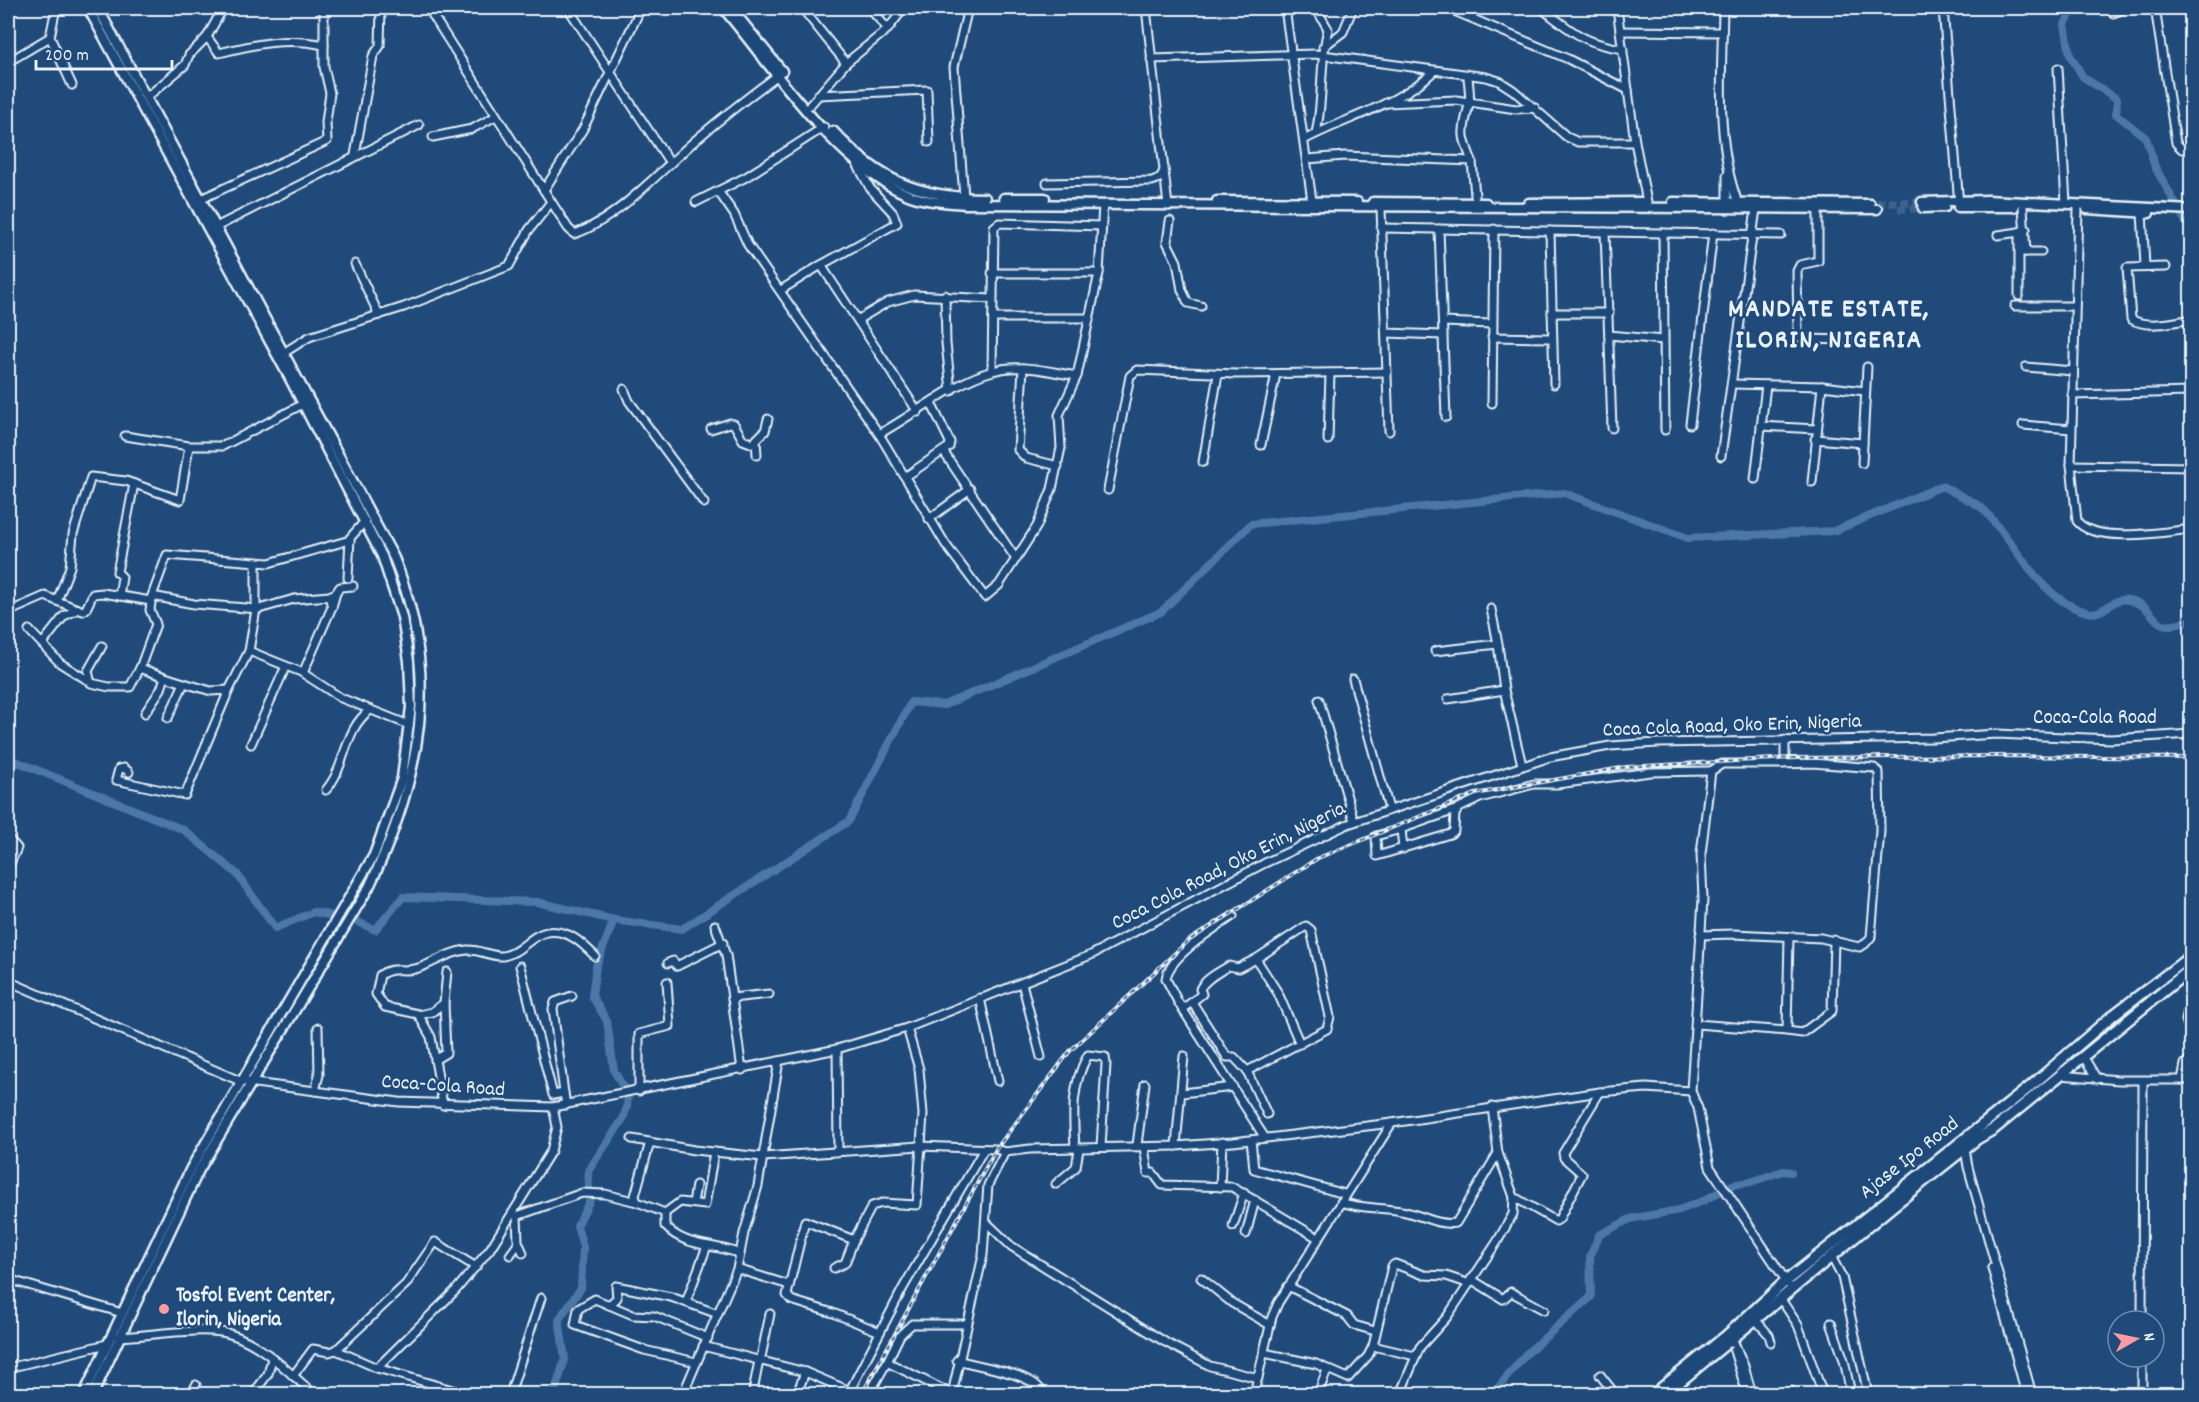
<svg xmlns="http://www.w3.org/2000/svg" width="2199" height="1402" font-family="Dekko,sans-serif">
<rect width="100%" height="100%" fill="#1f4a7a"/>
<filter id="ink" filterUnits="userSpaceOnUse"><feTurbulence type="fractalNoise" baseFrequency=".0167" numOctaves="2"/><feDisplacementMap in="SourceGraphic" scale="12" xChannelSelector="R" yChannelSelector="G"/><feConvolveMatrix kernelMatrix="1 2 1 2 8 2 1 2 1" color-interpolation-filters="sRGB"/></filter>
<g filter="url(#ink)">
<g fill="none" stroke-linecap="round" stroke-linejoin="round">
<g stroke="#4c78a7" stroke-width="8">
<path d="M2074,8L2065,24L2070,55L2083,77L2117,99L2116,114L2146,138L2155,167L2192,233"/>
<path d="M8,758L184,830L237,874L275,928L314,912L356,921L375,930L403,897L537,902L614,920L682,929L849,821L911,702L944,705L1161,612L1251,524L1564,493L1688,538L1834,531L1942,486C1955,493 1971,500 1982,508C1989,514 1994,523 2000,529C2024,560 2047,602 2087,612C2104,617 2112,596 2129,600C2162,608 2147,637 2192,620"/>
<path d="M554,1394L565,1359L559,1319L581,1288L583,1247L577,1226L590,1200L588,1171L623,1119L627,1107L628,1095L614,1071L607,1021L592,996L596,966L614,920"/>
<path d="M1493,1394L1525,1355L1591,1297L1590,1257L1599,1235L1630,1219L1679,1210L1703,1201L1732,1185L1751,1182L1783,1171L1791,1172"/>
</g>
<g stroke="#3d638d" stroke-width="8" stroke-dasharray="8 4" stroke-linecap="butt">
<path d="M1877,203L1922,202"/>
<path d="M1898,209L1923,208"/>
</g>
<defs>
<g id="minor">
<path d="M56,8L50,37L72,85"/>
<path d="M428,8L568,228L574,234C617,220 664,167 698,138C724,116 751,95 778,75"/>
<path d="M568,8L670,163"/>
<path d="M802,8L846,63"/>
<path d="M869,8L888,29"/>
<path d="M1146,8L1168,206"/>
<path d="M1285,8L1312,201"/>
<path d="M1316,8L1328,29C1319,63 1324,98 1316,133"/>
<path d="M1447,8L1568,59L1628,90"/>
<path d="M1541,8C1572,31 1582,43 1623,49"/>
<path d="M1617,8L1635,142L1648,207"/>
<path d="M1723,8C1722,72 1715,141 1738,203"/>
<path d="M1943,8L1959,205"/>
<path d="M2155,8L2176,143L2182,149L2192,150"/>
<path d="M222,10L207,37L219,53C255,44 287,37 324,45"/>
<path d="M2113,13L2126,8"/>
<path d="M1620,31L1722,32"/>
<path d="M1323,47L1343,32L1353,8"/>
<path d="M1151,59L1315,54L1486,77L1499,81L1513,90L1567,137L1578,142H1635"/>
<path d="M8,62L50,37"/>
<path d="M2058,68L2066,203"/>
<path d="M1468,75C1468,84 1471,95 1469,104C1463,133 1460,131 1472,161"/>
<path d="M818,95L927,90L929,142"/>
<path d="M147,97L185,65L189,55L207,37"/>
<path d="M1386,103L1456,100L1516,109L1535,108"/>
<path d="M810,105L846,63L888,29L904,8"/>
<path d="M433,137L472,129L496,116"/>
<path d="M1304,140C1347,117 1399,105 1434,71"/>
<path d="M355,155L373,56L380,46L381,8"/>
<path d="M1307,159L1345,156L1472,161L1475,196"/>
<path d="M1727,175V206"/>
<path d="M1047,183L1152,181L1160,178L1164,171"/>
<path d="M544,190L583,129L641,8"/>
<path d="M718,191L734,214L748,245L879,434L946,545L985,597L999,585L1037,526L1052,489L1061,448L1059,415L1077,376L1099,273L1103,205"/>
<path d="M964,197L954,67L968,8"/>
<path d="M201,199L327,141L326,122L330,93L324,67V8"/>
<path d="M696,202L746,177L824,127"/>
<path d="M2023,207L2026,252"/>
<path d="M1381,208L1389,431"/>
<path d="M1818,209V261L1800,265L1797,271L1798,332L1799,337L1804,339L1850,340"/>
<path d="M2078,209L2071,465L2077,521C2094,544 2165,532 2192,529"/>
<path d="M2142,212L2145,266"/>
<path d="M1170,221L1167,242L1177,262L1182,290L1188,303L1201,306"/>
<path d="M216,227L419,125"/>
<path d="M1381,228L1781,235"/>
<path d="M1439,229L1446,417"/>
<path d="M1550,231L1554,384"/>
<path d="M1605,232L1612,428"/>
<path d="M1663,233L1665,430"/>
<path d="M1998,235L2019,232"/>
<path d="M2022,252H2041"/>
<path d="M355,264L379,315"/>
<path d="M821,265L897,223L893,213L870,188L857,164"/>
<path d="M2166,267L2127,268L2131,319C2146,329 2175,322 2192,319"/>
<path d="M992,273H1099"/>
<path d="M781,290L821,265L918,412"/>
<path d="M945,295L946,343L951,391"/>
<path d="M2019,296V232L2026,229"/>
<path d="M2015,306H2074"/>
<path d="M1552,313H1609"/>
<path d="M993,318H1089"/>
<path d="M859,319L888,302L914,295L992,299"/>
<path d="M1443,322L1491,324"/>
<path d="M1386,333L1443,335"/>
<path d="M1609,335L1663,340"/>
<path d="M1492,337L1552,338"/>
<path d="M285,352L309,337L404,307L509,266L529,230L551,202"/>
<path d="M2026,367L2073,371"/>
<path d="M1023,368L1018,450L1026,458L1058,466"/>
<path d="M992,371L994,227L999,223L1102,226"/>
<path d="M1732,384L1822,386L1865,391"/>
<path d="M624,389L629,401L704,503"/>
<path d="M2072,395L2192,392"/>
<path d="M931,403L950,442L949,447L943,451L1016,559"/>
<path d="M1492,403L1494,229"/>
<path d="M1690,424L1713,233"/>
<path d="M2023,425L2071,429"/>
<path d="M1761,426L1816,429"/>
<path d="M711,429L730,423L734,424L743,440L756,445"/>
<path d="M879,434C914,415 955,381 993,371C1020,363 1050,372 1077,376"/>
<path d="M125,436L189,446"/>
<path d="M1815,439L1863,443"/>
<path d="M1328,440L1330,373"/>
<path d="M1261,445L1276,374"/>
<path d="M757,455L756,440L765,431L768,419"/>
<path d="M1721,456L1756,209"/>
<path d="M1203,462L1218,374"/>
<path d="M1862,463L1867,367"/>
<path d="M2071,465L2192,467"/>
<path d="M905,477L943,451"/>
<path d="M1755,479L1766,385"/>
<path d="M1812,482L1822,386"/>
<path d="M1108,490L1130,376L1137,370L1236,374L1387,372"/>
<path d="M929,519L970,489"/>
<path d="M348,578L350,538L365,521"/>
<path d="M336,593L340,587L353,586"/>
<path d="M119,596L122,577L117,572L134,484"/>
<path d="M152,596L167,555L269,563L350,540"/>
<path d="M151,601L103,593L93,594L86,609L83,611L57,601L70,567L73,534L91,477L126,481L180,500L189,446H223L303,404"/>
<path d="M1491,609L1498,644"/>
<path d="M8,612L45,596L57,601"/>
<path d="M29,630L60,663L89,681"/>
<path d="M43,643L64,616L78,609"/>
<path d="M102,646L88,671L91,683L109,687H130L140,668L165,677"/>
<path d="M249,651L286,666"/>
<path d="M1435,651L1498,644L1504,690L1522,765"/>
<path d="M140,668L156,624L150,610L152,596L194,604L259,609L294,599L329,596L332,607L336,593L329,596"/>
<path d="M303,673L332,607"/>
<path d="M1353,679L1389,809"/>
<path d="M229,690L249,651L256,609V562"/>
<path d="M1448,699L1504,690"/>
<path d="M1319,700L1354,821"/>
<path d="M145,713L161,689L165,677L184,683"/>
<path d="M1785,740V759L1782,764H1722L1711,771L1701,854L1703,899L1691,1091L1698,1108L1710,1167L1788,1284"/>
<path d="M251,744L286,666L301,672L341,698L409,725"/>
<path d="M129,772L124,768L119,769L116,780L185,795L229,690L211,691L184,683L168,718"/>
<path d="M326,790C347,766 343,730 370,710"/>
<path d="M1401,829L1376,836L1377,856L1450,834L1454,831L1455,814L1459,808L1480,798L1534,784H1557L1651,772L1711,771"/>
<path d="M8,838L17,848L8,868"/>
<path d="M1403,849L1401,829L1458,809"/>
<path d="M1233,916C1215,928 1169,956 1166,979L1178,1002L1265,1138"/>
<path d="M715,925L726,955L742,1070"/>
<path d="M1700,935L1733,934L1821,938L1859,947L1865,944L1871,937L1880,831L1879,772L1874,768L1813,763L1782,764"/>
<path d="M1789,937L1787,1031L1802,1033L1832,1011L1834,940"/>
<path d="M668,963L673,961L677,966L723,943"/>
<path d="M520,966L553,1095L564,1093L566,1105"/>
<path d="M2186,972L2192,985"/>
<path d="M8,981L240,1081L399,1102L553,1107L837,1049L907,1028L1091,955L1265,863L1348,824L1550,757L1610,746L1658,743L1933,738L1997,734L2111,739L2192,734"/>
<path d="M1022,983L1041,1057"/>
<path d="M2192,990L2186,1020L2192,1036"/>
<path d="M732,998L769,994"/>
<path d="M980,998L998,1081"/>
<path d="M1192,1002L1202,994L1200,989C1205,979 1219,972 1229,966L1238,968L1256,959"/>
<path d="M1182,1009L1192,1002L1227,1057H1234L1247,1071L1267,1114"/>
<path d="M419,1015L432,1012L444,1003L447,972"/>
<path d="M1696,1024L1787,1031"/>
<path d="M837,1049L838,1151"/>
<path d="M2083,1056L2097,1079"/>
<path d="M436,1059L446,1053L444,1003"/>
<path d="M1247,1071L1327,1029L1330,1017L1311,930L1306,926L1256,959L1278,993L1300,1044"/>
<path d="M2060,1075L2119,1080H2192"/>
<path d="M2182,1080L2185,1064L2192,1057"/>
<path d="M315,1091L319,1075L318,1028"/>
<path d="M639,1091V1034L670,1026L667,982"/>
<path d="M564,1093L553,1009L555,1002L572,996"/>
<path d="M1182,1093L1233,1087"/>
<path d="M443,1105L431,1037L418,1014L385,1007L376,994L380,975C393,966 401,972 415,969C432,965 446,952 467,950C479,949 492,957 503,956C521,953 530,935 547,932C568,929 582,943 595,956"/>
<path d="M632,1139L694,1150L763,1157L920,1146L996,1149L1005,1152L1030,1149L1176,1146L1233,1142L1392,1123L1600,1092L1646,1088L1691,1091"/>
<path d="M1251,1140L1254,1169L1345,1194"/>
<path d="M650,1142L635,1196L637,1202L665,1213V1226C685,1248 714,1243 740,1254"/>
<path d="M1137,1145L1145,1084"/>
<path d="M1176,1146L1184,1056"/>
<path d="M1144,1147L1148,1173H1153L1162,1185L1232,1187L1318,1238"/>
<path d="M1075,1148C1073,1114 1071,1085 1088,1055L1105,1057L1106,1064L1101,1147"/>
<path d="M1965,1149L1968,1167L2032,1394"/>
<path d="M1056,1184L1076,1167L1079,1149"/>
<path d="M1220,1187L1222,1142"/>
<path d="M1514,1197L1556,1221L1559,1219L1582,1174L1564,1158L1563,1153L1600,1092"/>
<path d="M1341,1202C1360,1209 1381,1207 1401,1211C1420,1214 1437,1226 1456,1223L1498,1153"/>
<path d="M693,1203L696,1185"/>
<path d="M665,1213L680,1202L705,1205L714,1152"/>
<path d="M514,1214L517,1216L518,1241L523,1253"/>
<path d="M517,1216L582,1193L605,1194L637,1202"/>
<path d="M986,1222L1011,1246L1165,1342L1210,1366L1258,1378"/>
<path d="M1233,1226L1244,1193"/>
<path d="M1246,1234L1255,1200"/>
<path d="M510,1255L518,1244"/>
<path d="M1831,1256L1842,1277L1868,1394"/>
<path d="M834,1268L845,1263L854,1240"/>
<path d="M1992,1268L2026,1394"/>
<path d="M737,1269L789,1285"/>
<path d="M1201,1278L1232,1303L1270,1325"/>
<path d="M8,1279L122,1313"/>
<path d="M1471,1279L1503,1299L1511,1292L1544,1310"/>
<path d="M1288,1286L1347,1316L1354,1325L1375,1331"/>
<path d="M1780,1298L1798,1325L1823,1394"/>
<path d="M686,1302L707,1246"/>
<path d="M609,1305L617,1298L616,1286L671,1297L718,1314"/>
<path d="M1755,1319L1769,1335L1771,1342"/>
<path d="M2142,1321L2143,1081"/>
<path d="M1831,1323L1844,1360L1851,1394"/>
<path d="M880,1332L833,1313L791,1300L787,1295L805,1221L854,1240L872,1206L882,1203L917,1205L923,1114L919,1069L907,1028"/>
<path d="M1731,1335L1744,1366L1752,1394"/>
<path d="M118,1337C148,1336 206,1325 233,1335C265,1346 289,1373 314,1394"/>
<path d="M703,1346L805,1372L850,1391"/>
<path d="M1373,1346L1415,1356"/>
<path d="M336,1350L377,1368L466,1394"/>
<path d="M1734,1351L1744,1384"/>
<path d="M1264,1353L1316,1364L1348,1378L1368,1356L1373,1346L1392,1266L1395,1264L1424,1275L1446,1276L1467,1283"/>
<path d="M957,1360C978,1366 1028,1373 1040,1389L1039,1394"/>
<path d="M696,1362L644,1350L575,1325L578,1309L595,1299L633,1315L654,1316L708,1338"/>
<path d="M760,1362L770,1314"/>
<path d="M887,1362L900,1335L912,1324H966"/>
<path d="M8,1368L107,1344"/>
<path d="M377,1368L456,1290L490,1249L551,1151L557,1127L553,1107"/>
<path d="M1600,1375L1615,1394"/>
<path d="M293,1376L313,1349L329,1352L336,1350L406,1284L435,1242L476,1267"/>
<path d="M753,1391L759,1361"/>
<path d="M1791,1391L1793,1394"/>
<path d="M192,1394L196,1385"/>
<path d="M253,1394L268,1374L272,1358"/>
<path d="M510,1394L541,1298"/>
<path d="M683,1394L737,1269L744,1233L758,1186L779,1061"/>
<path d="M797,1394L805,1372"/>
<path d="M848,1394L903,1288L984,1149"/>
<path d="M869,1394L887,1362L952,1394"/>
<path d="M952,1394L983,1255L988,1185L1005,1152"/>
<path d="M1254,1394L1272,1317L1278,1303L1392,1123"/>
<path d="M1318,1394L1327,1370"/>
<path d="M1400,1394L1420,1347L1447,1317L1497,1242L1513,1214L1514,1197L1498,1153L1492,1107"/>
<path d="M2142,1394V1357"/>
</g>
<g id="major">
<path d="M723,8C772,66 836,164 906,194C924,202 946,202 965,204L1877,209"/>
<path d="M731,8L782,71"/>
<path d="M833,131C879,181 918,197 985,198"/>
<path d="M1004,198H1045"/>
<path d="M1217,201L1357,202"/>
<path d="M1373,202L1486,203"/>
<path d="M1673,202L1870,204"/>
<path d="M1922,202L1987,200L2192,210"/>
<path d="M1529,203L1642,202"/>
<path d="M1958,207H2014"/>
<path d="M1923,208L1945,207"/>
<path d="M2087,209L2149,213"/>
<path d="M84,1394L191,1168L374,855L402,778L411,707L409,661L402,617L382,556L289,377L88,8"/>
<path d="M93,1394L199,1170L369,887C422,778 441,673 394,558L98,8"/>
</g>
<g id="highway">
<path d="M1654,1394L1726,1336L1786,1281L2031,1086L2112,1016L2192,955"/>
<path d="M1665,1394L1894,1205L1977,1139L1994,1129L2192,968"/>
</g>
</defs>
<use href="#minor" stroke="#e8f1f8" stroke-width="11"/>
<use href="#major" stroke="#e8f1f8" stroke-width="13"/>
<use href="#highway" stroke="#e8f1f8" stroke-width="14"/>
<use href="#minor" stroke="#1f4a7a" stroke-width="7"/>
<use href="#major" stroke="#1f4a7a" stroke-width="8"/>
<use href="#highway" stroke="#1f4a7a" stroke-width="9"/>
<defs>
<path id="rail" d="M862,1394L996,1149L1070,1051L1188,941L1318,858L1475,794L1626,767L1791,758L1997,756L2192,758"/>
</defs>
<use href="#rail" stroke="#e8f1f8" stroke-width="4"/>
<use href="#rail" stroke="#1f4a7a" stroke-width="1.5" stroke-dasharray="4.5" stroke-linecap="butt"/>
</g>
</g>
<circle fill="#ff9aa2" stroke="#1f4a7a" stroke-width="2" cx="164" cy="1309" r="6"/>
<g text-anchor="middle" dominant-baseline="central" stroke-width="5" stroke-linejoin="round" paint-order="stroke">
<g font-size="21" fill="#e8f1f8" stroke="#1f4a7a">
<text x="2095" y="719">Coca-Cola Road</text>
<text transform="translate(1732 727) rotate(-2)">Coca Cola Road, Oko Erin, Nigeria</text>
<text transform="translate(1229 867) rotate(-27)">Coca Cola Road, Oko Erin, Nigeria</text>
<text transform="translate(443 1087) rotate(4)">Coca-Cola Road</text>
<text transform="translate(1910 1159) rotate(-38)">Ajase Ipo Road</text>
</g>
<g font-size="21" font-weight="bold" fill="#e8f1f8" stroke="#1f4a7a" text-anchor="start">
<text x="176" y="1297">Tosfol Event Center,<tspan x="176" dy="24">Ilorin, Nigeria</tspan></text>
</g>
<g font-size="27" font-weight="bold" letter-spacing="1.5" fill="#e8f1f8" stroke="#1f4a7a">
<text x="1829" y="310">MANDATE ESTATE,<tspan x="1829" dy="31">ILORIN, NIGERIA</tspan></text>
</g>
</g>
<rect width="2199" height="1402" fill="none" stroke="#1f4a7a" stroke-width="30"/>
<rect x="15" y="15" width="2169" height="1372" fill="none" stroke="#e8f1f8" stroke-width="2" filter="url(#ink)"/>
<g transform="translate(2136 1339) rotate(81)"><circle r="28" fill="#1f4a7a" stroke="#6f8dac" stroke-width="1.5"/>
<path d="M0-4.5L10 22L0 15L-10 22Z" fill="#ff9aa2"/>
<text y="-9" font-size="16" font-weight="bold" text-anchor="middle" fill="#e8f1f8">N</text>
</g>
<path d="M36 60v9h136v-9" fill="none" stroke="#e8f1f8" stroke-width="3"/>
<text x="45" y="60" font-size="18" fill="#e8f1f8" stroke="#1f4a7a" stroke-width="4.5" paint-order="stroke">200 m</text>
</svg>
